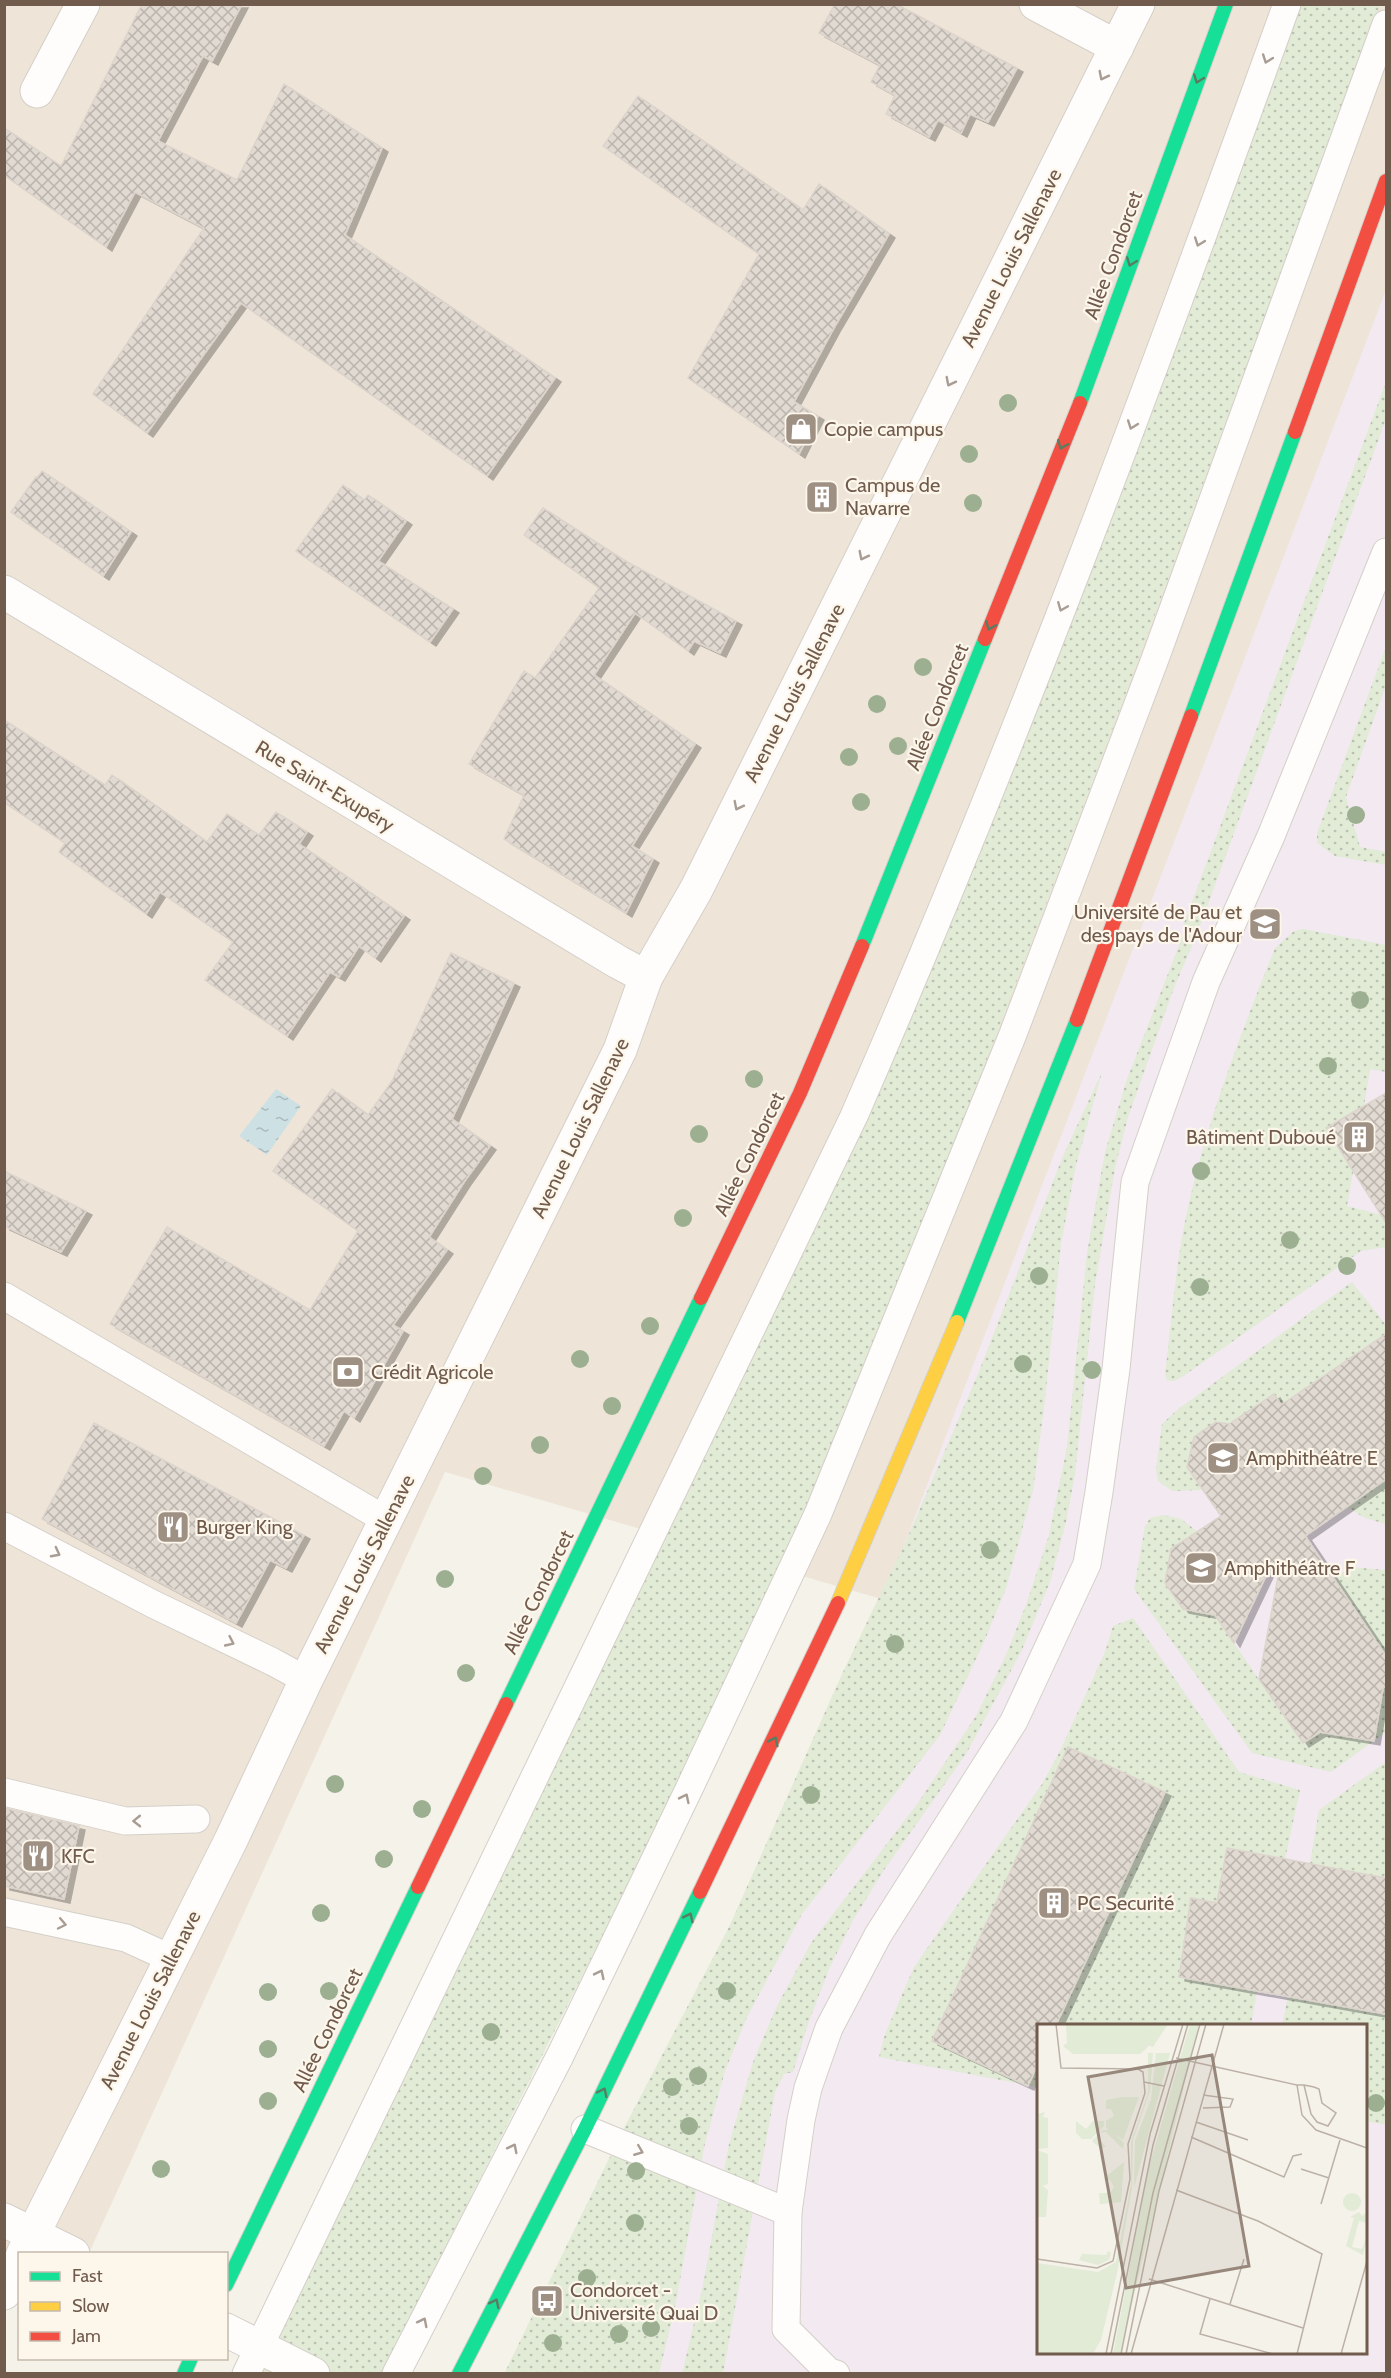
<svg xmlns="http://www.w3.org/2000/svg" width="1391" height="2378" font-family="Cabin,sans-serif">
<defs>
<pattern id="grass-dots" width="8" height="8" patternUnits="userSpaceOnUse" patternTransform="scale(1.5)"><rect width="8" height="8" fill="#e1ebd6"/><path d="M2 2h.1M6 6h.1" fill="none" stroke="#bbc1b0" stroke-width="1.8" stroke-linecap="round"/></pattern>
<pattern id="water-ripples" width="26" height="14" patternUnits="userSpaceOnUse" patternTransform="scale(1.5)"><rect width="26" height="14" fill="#cde1e4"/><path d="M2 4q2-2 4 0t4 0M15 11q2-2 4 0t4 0" fill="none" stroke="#abb9bb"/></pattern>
<pattern id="building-cross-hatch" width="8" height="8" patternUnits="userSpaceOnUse" patternTransform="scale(1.5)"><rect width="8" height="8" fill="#e1dad2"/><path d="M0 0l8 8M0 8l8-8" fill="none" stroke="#bbb4ad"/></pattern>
<filter id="shadow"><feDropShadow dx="6" dy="4" stdDeviation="0" flood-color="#0004"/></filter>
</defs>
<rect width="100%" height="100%" fill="#f5f2ea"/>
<path fill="#eee5d8" d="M4,5H1386V358L984,1629L445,1472L89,2253L20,2254L4,2269Z"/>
<path fill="#f2e9f1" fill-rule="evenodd" d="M1386,290V2373L527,2374L899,1558ZM1038,2026H1366V2352H1038Z"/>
<g fill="url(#grass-dots)">
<path d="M1301,5H1380L1111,733L906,1272L785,1555L668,1806L382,2373L261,2374L826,1202Z"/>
<path d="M1386,382V419L1197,934L1174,988L1128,1117L1115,1168L1095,1284L1075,1474L1066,1522L1050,1582L1021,1652L966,1754L884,1870L853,1920L829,1969L809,2021L793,2072L784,2074L775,2092L723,2373L682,2374L703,2285L729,2144L753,2062L776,2008L811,1943L918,1803L976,1716L1006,1655L1026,1605L1049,1535L1067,1447L1087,1253L1105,1152L1126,1082L1185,930L1183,926Z"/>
<path d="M1386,647V685L1346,797L1360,847L1386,852V865L1335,856L1317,843V833Z"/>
<path d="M1303,929L1386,945V1072L1370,1069L1361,1124L1341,1119L1326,1128L1338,1146L1357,1150L1347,1206L1386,1216V1247L1361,1251L1182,1377L1174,1381L1167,1380L1165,1375C1172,1317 1176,1259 1189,1203C1208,1118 1243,1028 1275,948L1294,931Z"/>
<path d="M1102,1072L1076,1165L1061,1244L1045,1400L1033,1490L1006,1588L984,1642L940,1735L802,1914L747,2017L725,2071L705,2143L675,2307L659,2373L504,2374L622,2132L729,1927L842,1674L906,1541L978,1374L1063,1156Z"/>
<path d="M1352,1282L1386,1325V1351L1378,1340L1248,1427L1216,1422L1194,1437L1187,1467L1203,1490L1172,1491L1158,1481L1156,1470L1162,1424L1177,1410Z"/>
<path d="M1386,1479V1524L1365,1518L1347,1507Z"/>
<path d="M1163,1515L1181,1519L1198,1532L1171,1549L1165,1583L1183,1609L1215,1615L1302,1743L1346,1714L1351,1737L1374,1741L1378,1718L1358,1705L1386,1686V1732L1331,1772L1252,1753L1134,1589L1145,1526L1150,1518Z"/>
<path d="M1350,1567L1386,1570V1656L1334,1579Z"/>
<path d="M1133,1618L1239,1772L1300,1790L1285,1859L1228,1848L1217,1903L1192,1898L1257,1991L1251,2025L1038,2026V2087L879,2057L885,2034L914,1967L1042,1784L1061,1749L1105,1652L1113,1626Z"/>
<path d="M1386,1762V1878L1310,1864L1319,1810Z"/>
<path d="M1288,1996L1386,2015V2125L1366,2121V2026H1282Z"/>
</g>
<path fill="url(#water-ripples)" d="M276,1089L301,1106L267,1155L239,1136Z"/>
<g fill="url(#building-cross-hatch)" stroke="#ddd5cd" stroke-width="1.5" filter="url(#shadow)">
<path d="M142,4H242L212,61L203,56L158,141L237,180L284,84L382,148L345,235L555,378L487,476L241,303L147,433L93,394L204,228L135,192L106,247L4,175V128L61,166Z"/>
<path d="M835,4H896L1017,68L988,122L970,114L961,133L938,120L929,137L886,114L895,95L871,82L880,65L819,33Z"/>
<path d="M638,96L803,210L819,184L889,234L835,326L794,402L818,416L799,454L688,378L759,254L603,146Z"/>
<path d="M42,471L131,532L103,576L11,512L36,477L37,478Z"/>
<path d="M343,485L364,500L368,495L406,521L378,561L453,609L430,642L296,551Z"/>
<path d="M543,508L622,559L736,621L720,653L694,641L688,651L635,613L594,675L695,744L632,846L653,859L626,913L504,839L524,795L469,764L524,671L535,678L599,588L524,535Z"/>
<path d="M4,720L105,785L112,775L207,842L227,814L259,835L276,812L307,832L299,844L404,916L375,958L359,946L339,977L330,972L287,1036L205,980L233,942L160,892L146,914L59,852L65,843L4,802Z"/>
<path d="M451,953L514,983L452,1119L490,1146L464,1182L429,1237L447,1250L393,1325L403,1331L354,1418L344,1411L324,1446L110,1324L167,1227L310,1310L358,1231L273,1171L332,1089L368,1115L392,1081Z"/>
<path d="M1386,1093V1223L1326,1128Z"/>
<path d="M4,1171L86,1211L61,1252L4,1226Z"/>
<path d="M1386,1334V1479L1305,1536L1386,1656V1686L1383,1688L1374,1741L1320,1732L1303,1743L1259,1679L1280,1566L1272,1563L1234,1643L1215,1615L1183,1609L1165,1583L1171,1549L1221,1516L1187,1467L1194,1437L1216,1422L1229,1424L1274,1394L1281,1405Z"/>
<path d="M94,1423L304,1535L286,1568L270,1560L236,1623L42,1519Z"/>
<path d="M1068,1747L1165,1792L1056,2025H1038V2063L1028,2086L932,2041Z"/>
<path d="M4,1808L79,1826L64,1899L4,1886Z"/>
<path d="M1227,1848L1386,1878V2014L1179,1977L1191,1898L1217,1903Z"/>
</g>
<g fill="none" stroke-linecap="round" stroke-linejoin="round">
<defs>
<g id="lane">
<path d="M4,1296L386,1520"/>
<path d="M4,1526L153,1604L273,1662L306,1680"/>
<path d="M4,1792L125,1821L196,1819"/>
<path d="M4,1912L126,1938L172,1959"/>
<path d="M585,2129L788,2212"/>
<path d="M246,2374L854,1116C1013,752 1152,378 1287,4"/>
<path d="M396,2374L560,2056L689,1789L818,1514L1013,1034L1155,659L1386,24"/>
<path d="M836,2374L829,2372L786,2329L788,2212L801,2120L808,2088L829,2028L878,1935L1014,1721L1087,1564L1099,1492L1116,1369L1135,1182L1206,982L1271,836L1386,552"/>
</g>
<g id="street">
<path d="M1036,4L1117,47"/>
<path d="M37,91L83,4"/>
<path d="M4,592L618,962L646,977"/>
<path d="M4,2220L73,2254"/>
<path d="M23,2254L231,1840L306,1680L620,1050L646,977L696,890L1138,4"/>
<path d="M4,2293L20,2261"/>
<path d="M226,2330L313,2374"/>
</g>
<g id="fast">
<path d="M1080,403L1226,4"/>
<path d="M1191,716L1295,432"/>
<path d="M862,946L985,639"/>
<path d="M957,1322L1077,1020"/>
<path d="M506,1704L701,1298"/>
<path d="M226,2285L418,1887"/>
<path d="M184,2374L191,2358"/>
<path d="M459,2374L585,2129L700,1892"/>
</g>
<path id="slow" d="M838,1603L957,1322"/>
<g id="jam">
<path d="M1295,432L1386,181"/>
<path d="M985,639L1080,403"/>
<path d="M1077,1020L1191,716"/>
<path d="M701,1298L800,1093L862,946"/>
<path d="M418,1887L506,1704"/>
<path d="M700,1892L838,1603"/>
</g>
</defs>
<use href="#lane" stroke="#d4cfc8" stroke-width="29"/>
<use href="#street" stroke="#d4cfc8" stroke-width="35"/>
<use href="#fast" stroke="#d5cfc8" stroke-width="16"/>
<use href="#slow" stroke="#d5cfc8" stroke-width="16"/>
<use href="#jam" stroke="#d5cfc8" stroke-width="16"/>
<use href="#lane" stroke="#fefdfc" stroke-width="27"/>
<use href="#street" stroke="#fefdfc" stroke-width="33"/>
<use href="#fast" stroke="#16e098" stroke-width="14"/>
<use href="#slow" stroke="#ffcf43" stroke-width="14"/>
<use href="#jam" stroke="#f24e42" stroke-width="14"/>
</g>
<g fill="#9cb091">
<circle cx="1008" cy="403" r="9"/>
<circle cx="969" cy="454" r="9"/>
<circle cx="973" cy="503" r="9"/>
<circle cx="923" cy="667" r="9"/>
<circle cx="877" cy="704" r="9"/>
<circle cx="898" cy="746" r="9"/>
<circle cx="849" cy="757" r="9"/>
<circle cx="861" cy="802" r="9"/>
<circle cx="1356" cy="815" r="9"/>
<circle cx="1360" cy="1000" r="9"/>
<circle cx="1328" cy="1066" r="9"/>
<circle cx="754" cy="1079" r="9"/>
<circle cx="699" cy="1134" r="9"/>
<circle cx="1201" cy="1171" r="9"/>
<circle cx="683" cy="1218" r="9"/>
<circle cx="1290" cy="1240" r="9"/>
<circle cx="1347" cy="1266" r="9"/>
<circle cx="1039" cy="1276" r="9"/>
<circle cx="1200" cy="1287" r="9"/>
<circle cx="650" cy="1326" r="9"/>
<circle cx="580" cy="1359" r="9"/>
<circle cx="1023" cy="1364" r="9"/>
<circle cx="1092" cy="1370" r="9"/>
<circle cx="612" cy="1406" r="9"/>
<circle cx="540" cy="1445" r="9"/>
<circle cx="483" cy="1476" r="9"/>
<circle cx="990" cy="1550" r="9"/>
<circle cx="445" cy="1579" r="9"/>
<circle cx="895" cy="1644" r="9"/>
<circle cx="466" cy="1673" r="9"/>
<circle cx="335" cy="1784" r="9"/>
<circle cx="811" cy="1795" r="9"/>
<circle cx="422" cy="1809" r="9"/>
<circle cx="384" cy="1859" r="9"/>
<circle cx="321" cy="1913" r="9"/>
<circle cx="329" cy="1991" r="9"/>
<circle cx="727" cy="1991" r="9"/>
<circle cx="268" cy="1992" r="9"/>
<circle cx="491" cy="2032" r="9"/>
<circle cx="268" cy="2049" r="9"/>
<circle cx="698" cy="2076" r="9"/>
<circle cx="672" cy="2087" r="9"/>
<circle cx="268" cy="2101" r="9"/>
<circle cx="1376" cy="2103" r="9"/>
<circle cx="689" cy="2126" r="9"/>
<circle cx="161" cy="2169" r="9"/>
<circle cx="636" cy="2171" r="9"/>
<circle cx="635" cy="2223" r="9"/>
<circle cx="587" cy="2278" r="9"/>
<circle cx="651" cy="2328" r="9"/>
<circle cx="619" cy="2334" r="9"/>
<circle cx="553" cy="2343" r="9"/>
</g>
<defs><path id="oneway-chevron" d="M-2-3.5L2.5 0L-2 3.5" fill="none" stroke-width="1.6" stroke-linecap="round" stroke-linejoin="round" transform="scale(1.5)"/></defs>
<g stroke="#a99c93">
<use href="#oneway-chevron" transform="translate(1267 59) rotate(110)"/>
<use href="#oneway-chevron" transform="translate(1103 76) rotate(117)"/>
<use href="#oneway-chevron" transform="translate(1199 242) rotate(110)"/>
<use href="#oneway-chevron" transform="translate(950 382) rotate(117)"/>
<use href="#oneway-chevron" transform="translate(1132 425) rotate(110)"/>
<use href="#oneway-chevron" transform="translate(863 556) rotate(117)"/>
<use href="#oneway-chevron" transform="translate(1062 607) rotate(112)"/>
<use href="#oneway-chevron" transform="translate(738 806) rotate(117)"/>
<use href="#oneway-chevron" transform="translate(56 1553) rotate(28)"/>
<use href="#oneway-chevron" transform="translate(230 1642) rotate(25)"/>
<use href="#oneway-chevron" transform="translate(685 1798) rotate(-64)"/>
<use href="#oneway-chevron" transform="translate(137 1821) rotate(179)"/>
<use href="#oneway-chevron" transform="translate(62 1924) rotate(12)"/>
<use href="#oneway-chevron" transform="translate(600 1974) rotate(-64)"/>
<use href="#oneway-chevron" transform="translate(513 2148) rotate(-63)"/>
<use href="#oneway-chevron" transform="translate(639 2151) rotate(22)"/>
<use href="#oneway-chevron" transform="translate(423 2322) rotate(-63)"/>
</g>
<g stroke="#5a7c60">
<use href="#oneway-chevron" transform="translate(1198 79) rotate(110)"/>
<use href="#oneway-chevron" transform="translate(1131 262) rotate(110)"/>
<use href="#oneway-chevron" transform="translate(1062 445) rotate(112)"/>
<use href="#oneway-chevron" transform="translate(990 626) rotate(112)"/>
<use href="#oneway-chevron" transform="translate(774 1741) rotate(-64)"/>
<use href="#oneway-chevron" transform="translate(689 1917) rotate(-64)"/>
<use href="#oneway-chevron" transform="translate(603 2092) rotate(-64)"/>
<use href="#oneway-chevron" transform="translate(495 2303) rotate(-63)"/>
</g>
<defs>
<symbol id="shop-square" viewBox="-11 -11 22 22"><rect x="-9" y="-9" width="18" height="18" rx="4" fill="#9f9084" stroke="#fdf7eb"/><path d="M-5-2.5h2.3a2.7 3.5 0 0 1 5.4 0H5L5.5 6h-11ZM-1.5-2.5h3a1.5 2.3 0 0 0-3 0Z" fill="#fff"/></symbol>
<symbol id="building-square" viewBox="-11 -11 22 22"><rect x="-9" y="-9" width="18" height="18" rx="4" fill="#9f9084" stroke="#fdf7eb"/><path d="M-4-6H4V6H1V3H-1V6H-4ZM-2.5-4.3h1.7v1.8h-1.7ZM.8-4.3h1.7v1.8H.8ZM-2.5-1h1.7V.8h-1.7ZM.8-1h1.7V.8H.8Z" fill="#fff"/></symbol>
<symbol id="university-square" viewBox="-11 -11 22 22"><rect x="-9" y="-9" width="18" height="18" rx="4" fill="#9f9084" stroke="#fdf7eb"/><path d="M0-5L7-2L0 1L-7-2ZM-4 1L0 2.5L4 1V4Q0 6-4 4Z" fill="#fff"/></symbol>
<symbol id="bank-square" viewBox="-11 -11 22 22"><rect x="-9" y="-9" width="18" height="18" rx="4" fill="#9f9084" stroke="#fdf7eb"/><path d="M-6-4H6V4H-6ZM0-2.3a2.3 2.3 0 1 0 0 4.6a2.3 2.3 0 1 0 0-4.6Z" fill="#fff"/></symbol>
<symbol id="restaurant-square" viewBox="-11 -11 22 22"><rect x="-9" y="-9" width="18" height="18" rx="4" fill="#9f9084" stroke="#fdf7eb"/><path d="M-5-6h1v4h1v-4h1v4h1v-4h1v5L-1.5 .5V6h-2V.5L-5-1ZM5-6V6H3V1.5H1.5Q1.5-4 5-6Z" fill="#fff"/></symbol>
<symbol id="bus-square" viewBox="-11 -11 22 22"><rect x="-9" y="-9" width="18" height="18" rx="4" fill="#9f9084" stroke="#fdf7eb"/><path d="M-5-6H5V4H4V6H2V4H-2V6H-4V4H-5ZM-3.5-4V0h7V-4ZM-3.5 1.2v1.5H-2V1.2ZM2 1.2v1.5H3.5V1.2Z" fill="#fff"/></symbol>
</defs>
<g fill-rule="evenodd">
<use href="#shop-square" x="782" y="410" width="38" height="38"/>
<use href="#building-square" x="803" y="478" width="38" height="38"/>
<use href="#university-square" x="1246" y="905" width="38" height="38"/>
<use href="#building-square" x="1340" y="1118" width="38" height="38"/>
<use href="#bank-square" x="329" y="1353" width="38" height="38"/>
<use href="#university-square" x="1204" y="1439" width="38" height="38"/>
<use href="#restaurant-square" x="154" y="1508" width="38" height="38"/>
<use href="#university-square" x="1182" y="1549" width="38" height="38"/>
<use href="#restaurant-square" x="19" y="1837" width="38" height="38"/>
<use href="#building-square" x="1035" y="1884" width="38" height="38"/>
<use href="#bus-square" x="528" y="2282" width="38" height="38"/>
</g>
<g text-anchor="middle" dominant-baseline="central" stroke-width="4.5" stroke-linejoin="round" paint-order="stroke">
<g font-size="20" fill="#705b4d" stroke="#fdf7eb">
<text transform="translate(1113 255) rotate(-70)">Allée Condorcet</text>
<text transform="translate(1011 258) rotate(-63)">Avenue Louis Sallenave</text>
<text transform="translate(794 693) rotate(-63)">Avenue Louis Sallenave</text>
<text transform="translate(937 707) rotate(-68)">Allée Condorcet</text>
<text transform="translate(325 786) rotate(31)">Rue Saint-Exupéry</text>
<text transform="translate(580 1128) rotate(-64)">Avenue Louis Sallenave</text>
<text transform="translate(749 1154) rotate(-64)">Allée Condorcet</text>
<text transform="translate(364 1564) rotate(-63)">Avenue Louis Sallenave</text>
<text transform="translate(538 1592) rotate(-64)">Allée Condorcet</text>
<text transform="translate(150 2000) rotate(-63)">Avenue Louis Sallenave</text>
<text transform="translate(327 2030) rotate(-64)">Allée Condorcet</text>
</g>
<g font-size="20" fill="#705b4d" stroke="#fdf7eb" text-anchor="start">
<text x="824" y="429">Copie campus</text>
<text x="845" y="485">Campus de<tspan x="845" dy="23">Navarre</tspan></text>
<text x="1242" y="912" text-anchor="end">Université de Pau et<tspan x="1242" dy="23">des pays de l'Adour</tspan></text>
<text x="1336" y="1137" text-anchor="end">Bâtiment Duboué</text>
<text x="371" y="1372">Crédit Agricole</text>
<text x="1246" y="1458">Amphithéâtre E</text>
<text x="196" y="1527">Burger King</text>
<text x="1224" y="1568">Amphithéâtre F</text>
<text x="61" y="1856">KFC</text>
<text x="1077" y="1903">PC Securité</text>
<text x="570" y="2290">Condorcet -<tspan x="570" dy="23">Université Quai D</tspan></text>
</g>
</g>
<g transform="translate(1037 2024)">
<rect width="330" height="330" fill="#f5f2ea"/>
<path d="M110,0H131L116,23L109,21ZM153,0H162L83,330H76L112,143ZM111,29H116L113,67L96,116L95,164L80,249L64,316L56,330H0V239L61,248L79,238L94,161V118L111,69ZM119,29H133L97,164L98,117L114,75ZM85,73H102L86,116L69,104V97L77,92L74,85H69V76ZM8,88L6,93L11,94V124L0,125V90ZM39,97L49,105L56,97H67V102L54,115H45L39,109ZM66,106H73L87,119L86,125L69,108L63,109L62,115L69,123L63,124L55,117ZM0,126L11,130V160L6,162L11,166L9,193H0ZM87,138L84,178L63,180L62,169H73L77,163L73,156L66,155ZM306 178a9 9 0 1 1 18 0a9 9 0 1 1-18 0ZM322,188L325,192L330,188V199L322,197L315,223L325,225L330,212L326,231L309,222L317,194L313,193ZM71,227L74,229L72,236L61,241L42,236L45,230L69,231Z" fill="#e1ebd6"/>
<path d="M29,0H110L111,23L103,30H36L26,22L30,19Z" fill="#e1ebd6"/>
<path fill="none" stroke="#bcb1a6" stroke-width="1.5" d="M139,34L260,61L265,91L279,106L330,124M107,58L127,62M260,61H267L277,63L282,65L285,79L299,89L291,102L280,98L274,90L267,61M166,71L196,75L193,83L166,84M159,98L211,116M154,113L247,153L256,132L265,130M264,145L292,154M139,166L221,197L285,230L260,330M284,180L303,116M0,235L60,244L76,237L93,155L91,120L108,69L106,48L101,45L24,44L19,0M112,255L266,304M173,275L163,310L236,330M193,280L207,235M69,330L113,110L146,0M74,330L116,121L151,0M84,330L116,169L163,0M89,330L122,167L169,0M94,330L187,0M304,330L330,237"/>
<path fill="#98887c" fill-opacity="0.15" stroke="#98887c" stroke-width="3" d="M175,31L212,242L89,264L51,53Z"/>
<rect width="330" height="330" fill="none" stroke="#705b4d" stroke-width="3"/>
</g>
<rect width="1391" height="2378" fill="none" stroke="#705b4d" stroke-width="12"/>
<rect x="18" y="2252" width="210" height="108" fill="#fdf7eb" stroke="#c5b9ac" stroke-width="1.5"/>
<rect x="30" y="2272" width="30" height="9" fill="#16e098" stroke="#c5b9ac" stroke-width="1.5"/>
<text x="72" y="2282" font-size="18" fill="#705b4d">Fast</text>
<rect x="30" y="2302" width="30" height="9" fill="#ffcf43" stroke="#c5b9ac" stroke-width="1.5"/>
<text x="72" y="2312" font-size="18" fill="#705b4d">Slow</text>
<rect x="30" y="2332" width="30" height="9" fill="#f24e42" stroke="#c5b9ac" stroke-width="1.5"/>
<text x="72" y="2342" font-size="18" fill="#705b4d">Jam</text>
</svg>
